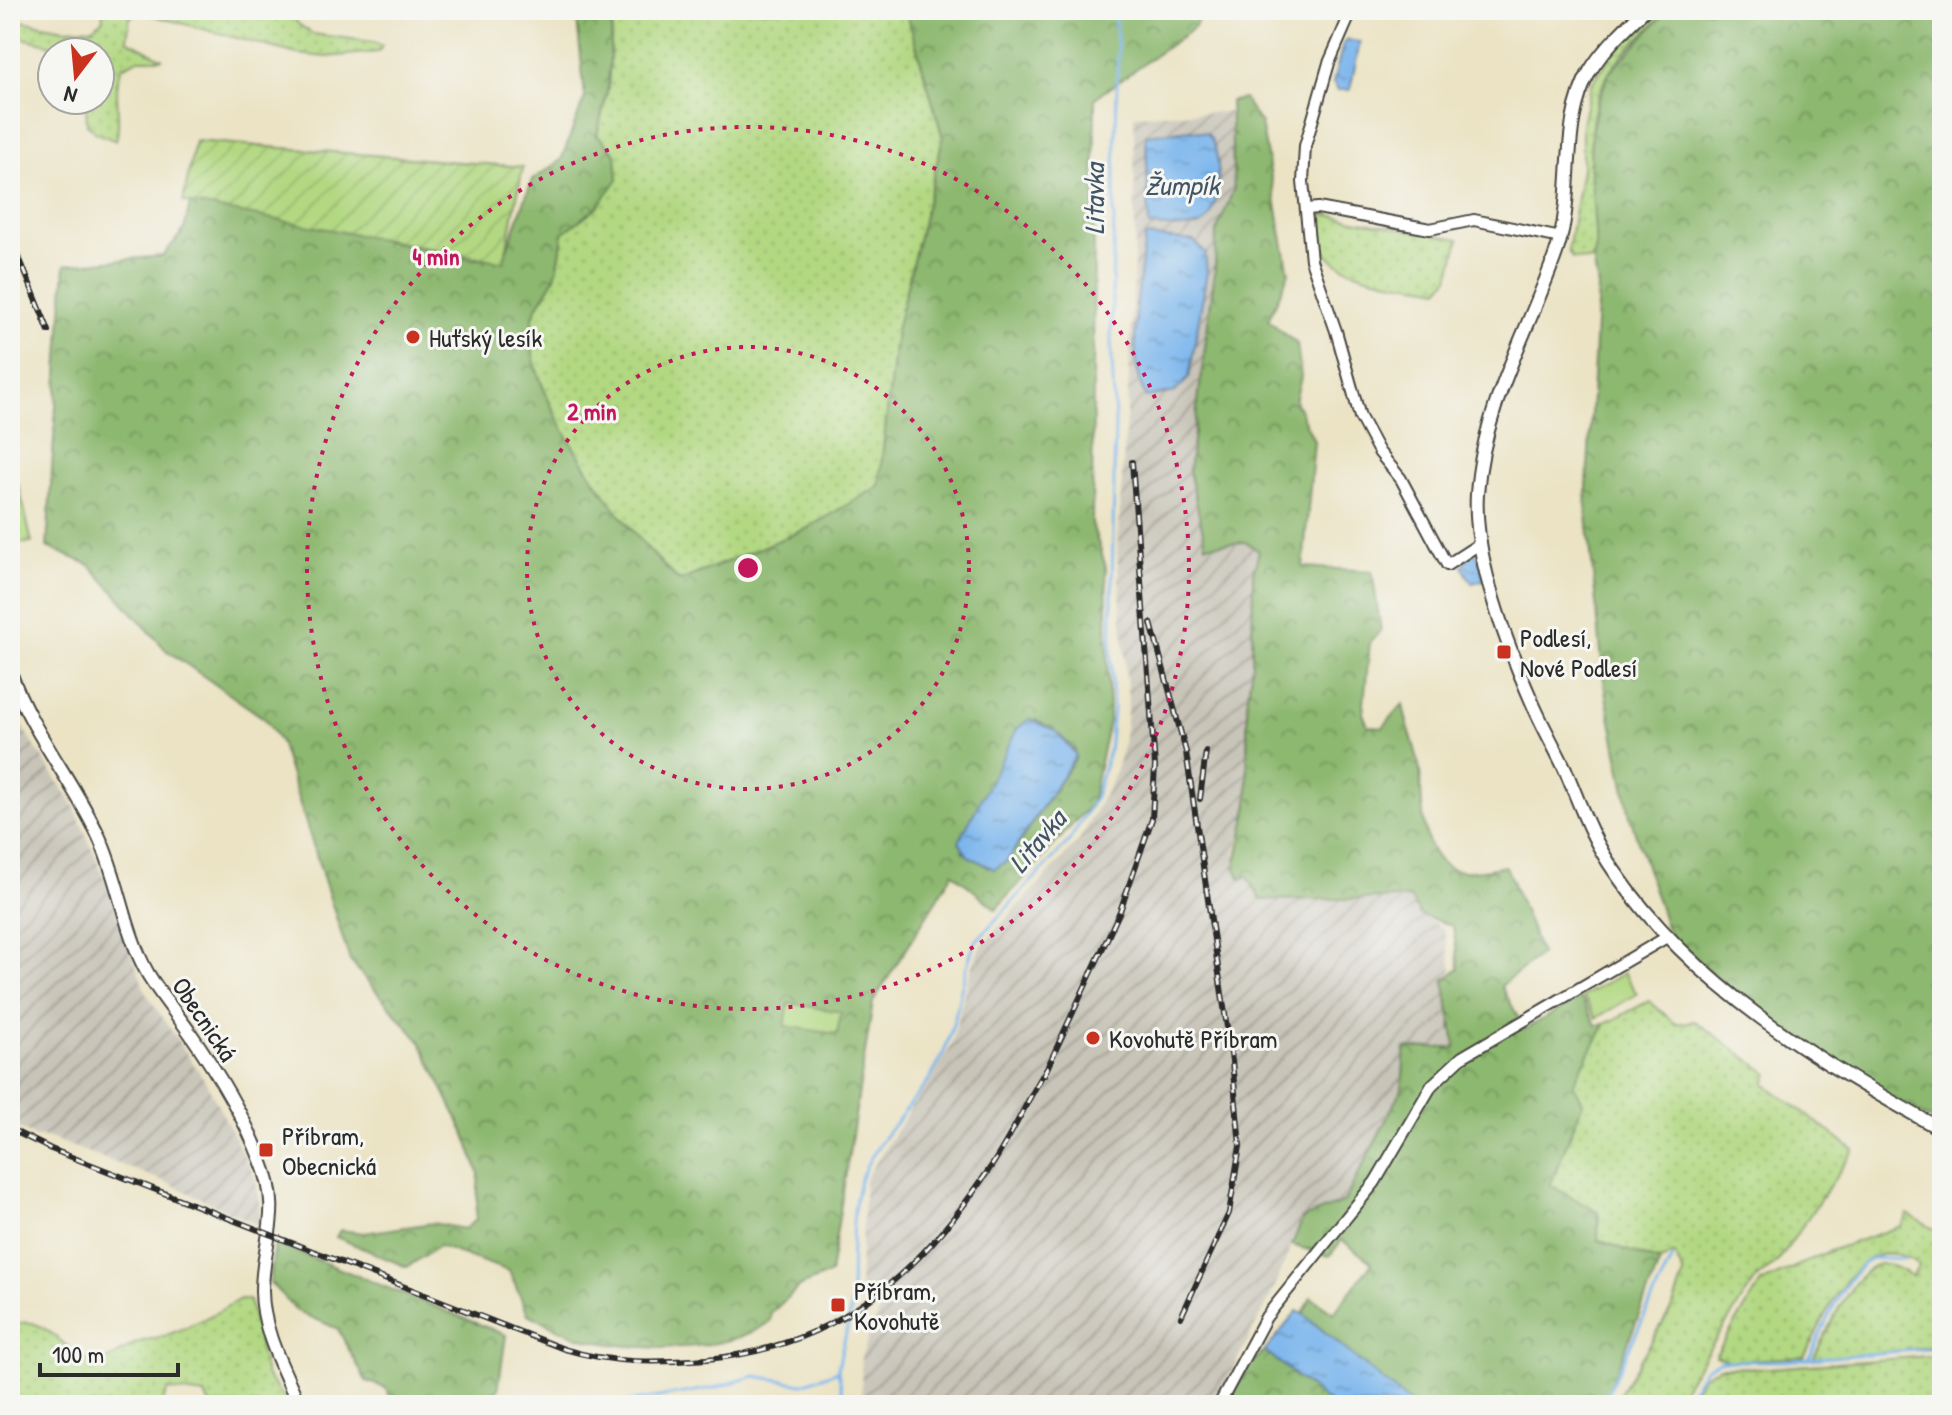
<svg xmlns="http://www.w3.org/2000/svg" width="1952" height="1415" font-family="'Patrick Hand',sans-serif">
<defs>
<pattern id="industrial-furrows" width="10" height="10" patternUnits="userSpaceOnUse" patternTransform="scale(2)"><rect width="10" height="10" fill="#c8c4b8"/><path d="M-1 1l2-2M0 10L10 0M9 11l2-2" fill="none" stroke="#a39f96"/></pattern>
<pattern id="grass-dots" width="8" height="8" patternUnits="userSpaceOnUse" patternTransform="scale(2)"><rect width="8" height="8" fill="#b2d882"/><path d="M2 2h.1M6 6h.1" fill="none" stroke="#99ba70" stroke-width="1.8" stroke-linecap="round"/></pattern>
<pattern id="forest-crowns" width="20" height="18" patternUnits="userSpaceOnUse" patternTransform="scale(2)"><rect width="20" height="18" fill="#8db870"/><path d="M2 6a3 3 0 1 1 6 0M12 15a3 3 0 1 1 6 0" fill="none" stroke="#73965c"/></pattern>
<pattern id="garden-furrows" width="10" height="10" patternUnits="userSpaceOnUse" patternTransform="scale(2)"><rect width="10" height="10" fill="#b2d882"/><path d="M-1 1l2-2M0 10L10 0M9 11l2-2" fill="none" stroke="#99ba70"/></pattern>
<pattern id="water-ripples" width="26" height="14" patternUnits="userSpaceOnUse" patternTransform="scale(2)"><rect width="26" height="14" fill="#7bb6ed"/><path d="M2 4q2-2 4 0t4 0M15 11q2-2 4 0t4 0" fill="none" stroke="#6594c0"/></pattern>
</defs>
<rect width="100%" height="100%" fill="#f6f6f2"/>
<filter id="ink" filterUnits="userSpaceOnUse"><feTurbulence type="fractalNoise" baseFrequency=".0125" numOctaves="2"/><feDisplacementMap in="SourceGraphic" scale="16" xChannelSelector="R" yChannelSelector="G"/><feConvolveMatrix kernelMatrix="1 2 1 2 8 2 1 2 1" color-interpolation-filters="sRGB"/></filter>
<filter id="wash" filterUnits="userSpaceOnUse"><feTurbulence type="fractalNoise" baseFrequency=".006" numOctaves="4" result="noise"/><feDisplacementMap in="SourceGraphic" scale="32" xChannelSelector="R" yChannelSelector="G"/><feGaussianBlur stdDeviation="1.8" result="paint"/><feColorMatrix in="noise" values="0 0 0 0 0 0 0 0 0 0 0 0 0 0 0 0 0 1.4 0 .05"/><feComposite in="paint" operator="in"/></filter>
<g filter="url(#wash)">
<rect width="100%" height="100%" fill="#ebe3c4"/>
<g fill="url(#industrial-furrows)">
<path d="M1229,112L1234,188L1216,233L1215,270L1245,542L1259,551L1253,573L1252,664L1247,703L1248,807L1235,854L1262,900L1410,898L1420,915L1444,929L1452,969L1444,980L1456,1048H1405L1402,1089L1344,1202L1303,1218L1270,1298L1214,1405H862L861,1357L888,1290L859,1288L865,1179L951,1047L968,979L980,947L1079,841L1114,777L1123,746L1128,702L1117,552L1129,377L1135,240L1134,115Z"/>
<path d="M10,694L24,730L74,806L109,889L146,993L206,1082L256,1179L262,1227L164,1181L47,1137H36L10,1123Z"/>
</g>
<g fill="url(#grass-dots)" stroke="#6e8256" stroke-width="2">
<path d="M102,10H294L297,23L313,34L374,42L382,46L378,52L327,57L297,54L140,12L130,17L127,40L163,59H138L122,67C111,93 123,116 116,141L96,133L87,124L86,100H100V52H81L10,35V19L65,29L93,28L103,19Z"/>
<path d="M613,10H906L943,138L896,331L879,486L806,529L680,581C629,537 532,405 531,337C531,303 545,301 555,276C560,263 561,246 563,233L598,206L616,154L597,135L608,88Z"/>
<path d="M1654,10H1668C1649,30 1624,49 1609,73C1575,129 1599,196 1595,255L1590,261L1572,258L1568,251L1582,169V124L1591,85L1613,53Z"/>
<path d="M1323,214L1459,239L1449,278L1439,289C1395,280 1320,281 1314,224Z"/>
<path d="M10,481L19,486L32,543H10Z"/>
<path d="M1649,1001L1676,1024L1695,1021L1769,1074L1765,1084L1854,1150L1779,1260L1756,1279L1672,1405H1613L1673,1306L1684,1274L1674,1254L1660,1262L1598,1240L1599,1215L1550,1186L1583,1102L1573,1084L1605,1024Z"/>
<path d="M1908,1214L1935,1230L1942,1219V1346L1813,1359C1825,1337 1856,1260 1885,1264C1894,1265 1905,1273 1913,1276L1919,1265C1859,1221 1826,1317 1804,1357L1729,1361L1715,1356L1761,1283L1827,1252L1901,1226Z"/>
<path d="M240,1299L249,1300L266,1375L289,1405H210L205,1395L168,1390L161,1405H14L10,1384L12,1327C45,1307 66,1361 98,1361C113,1361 124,1348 137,1343C147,1339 158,1338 167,1335C192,1326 217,1313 240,1299Z"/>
<path d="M1942,1355V1405H1685L1702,1377L1720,1367L1770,1368Z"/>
</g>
<g fill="url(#forest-crowns)" stroke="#5c724e" stroke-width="2" fill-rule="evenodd">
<path d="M576,10H613L608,88L597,135L616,154L618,179L598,206L563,233C561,246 560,263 555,276C545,301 531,303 531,337C532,405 629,537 680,581L806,529L879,486L896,331L943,138L906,10H1201L1195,27L1095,98L1092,524L1106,567L1109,721L1091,804L996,909L953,873L873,1002L830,1274L800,1286L771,1313L770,1321C728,1355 629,1352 578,1337C561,1331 544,1322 528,1314L509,1271L439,1246L407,1267L336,1237L340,1230L364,1233L433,1223L464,1229L476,1220L479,1173L464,1132L420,1041L350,961L280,742L265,719L166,650L90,565L47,547L65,265L163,256L184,230L191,199L473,259L504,258L532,180L561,160L585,97ZM1035,720L1056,731L1075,751V759L1007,861L988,867L962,851Z"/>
<path d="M1668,10H1942V1126L1786,1037L1669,936L1630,817L1605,691L1586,505L1598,287L1593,259L1596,247L1590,165L1591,133L1597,105L1609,73Z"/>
<path d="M1244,99L1261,124L1289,273L1268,320L1297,344L1301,377L1295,401L1314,441L1303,567L1372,571L1381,631L1370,642L1363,713L1368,726L1383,727L1403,704C1406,727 1417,748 1420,771C1423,800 1417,868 1463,871C1476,872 1492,868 1506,866L1541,954L1501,986L1525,1029L1581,998L1596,1025L1605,1024L1573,1084L1583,1102L1550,1185L1598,1212V1240L1660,1262L1603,1405H1412L1303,1314L1311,1297L1334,1313L1372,1263L1342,1240L1329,1256L1292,1245L1303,1218L1344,1202L1402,1089L1405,1048H1456L1444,980L1459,968L1453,926L1420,915L1410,898L1261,900L1247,876L1241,879L1235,867L1248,807L1247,703L1252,664L1253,573L1259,551L1245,542L1206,545L1189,471L1215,270L1216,233L1234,188L1230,101Z"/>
<path d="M275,1243L506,1335L498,1390L459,1405H394L386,1388L366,1381L338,1329L297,1311L270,1283Z"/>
<path d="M1265,1351L1332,1405H1227L1249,1365Z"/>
</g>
<g fill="#b2d882" stroke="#6e8256" stroke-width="2">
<path d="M1624,973L1637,994L1596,1018L1583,996Z"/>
<path d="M789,1003L841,1012L837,1034L785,1026Z"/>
</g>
<path fill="url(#garden-furrows)" stroke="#6e8256" stroke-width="2" d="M195,141L523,167L504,262L183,202Z"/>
<g fill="url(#water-ripples)" stroke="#53708c" stroke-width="2">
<path d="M1347,40L1360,42L1350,90H1338L1333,83L1343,44Z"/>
<path d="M1191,130L1206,133C1223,143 1222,209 1205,222C1193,232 1165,226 1149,226L1146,135Z"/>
<path d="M1145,236L1194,241L1205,253L1207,272L1189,378L1175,392L1146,397C1125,357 1140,281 1145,236Z"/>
<path d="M1472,553L1478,555L1484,580L1472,583L1462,566Z"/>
<path d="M1029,719L1056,731L1076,755L1007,861L994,869L968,856L959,842L1017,729Z"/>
<path d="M1297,1311L1303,1314L1412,1405H1332L1265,1351Z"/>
</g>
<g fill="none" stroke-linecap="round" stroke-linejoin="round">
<g stroke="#7bb6ed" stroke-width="3">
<path d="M1809,1359C1819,1337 1848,1265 1873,1259C1882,1257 1895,1259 1904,1259"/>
<path d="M838,1371L845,1405"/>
<path d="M561,1405L616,1404L714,1388L755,1376L803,1384L838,1371C840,1349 850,1327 851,1305C852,1270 849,1204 863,1173C883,1128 925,1097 944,1052C959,1016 960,976 976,941L1069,841L1094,800L1109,751L1113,709L1111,648L1115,420L1111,341L1118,49L1114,10"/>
<path d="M1602,1405L1672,1258"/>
<path d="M1680,1405L1706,1368L1720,1361H1785L1942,1348"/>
</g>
</g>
</g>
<g filter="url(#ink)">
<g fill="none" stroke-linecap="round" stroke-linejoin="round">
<defs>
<g id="minor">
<path d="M1352,10L1329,63L1305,146L1303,182L1311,260L1336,331L1360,417L1379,452L1401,479L1447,565L1481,543"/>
<path d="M1308,209L1318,208L1430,229L1474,220L1561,238"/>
<path d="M1219,1405L1266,1317L1375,1182L1432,1085L1462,1057L1667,937"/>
</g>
<g id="tertiary">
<path d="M1644,10C1625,29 1604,48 1590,71C1559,124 1576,193 1557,250C1529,331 1483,406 1477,494C1473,558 1506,643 1532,702C1542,725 1554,746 1565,769C1580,805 1592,840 1615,872C1695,988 1821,1063 1942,1130"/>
<path d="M10,672C31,732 73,780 99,837C119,880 125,934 148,974C160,994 176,1013 190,1033C217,1072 244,1116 261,1160C283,1214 263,1237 262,1290C262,1331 283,1368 299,1405"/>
</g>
</defs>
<use href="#minor" stroke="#484742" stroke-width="14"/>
<use href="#tertiary" stroke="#484742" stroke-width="16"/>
<use href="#minor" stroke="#fff" stroke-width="10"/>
<use href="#tertiary" stroke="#fff" stroke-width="12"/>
<defs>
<g id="rail">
<path d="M10,235L49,331"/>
<path d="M1151,623L1186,752L1232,1061L1240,1146L1229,1213L1181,1317"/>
<path d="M1200,799L1206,751"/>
<path d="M1044,1075L1120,911L1152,819L1155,766L1132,462"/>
<path d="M10,1129L51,1149L564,1349C613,1364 657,1363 707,1359C836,1347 918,1275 988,1171C1011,1138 1027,1100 1048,1066"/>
</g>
</defs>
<use href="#rail" stroke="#2b2b2b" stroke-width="6"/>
<use href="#rail" stroke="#f6f6f2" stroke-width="3" stroke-dasharray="9" stroke-linecap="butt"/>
</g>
</g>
<g fill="none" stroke="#c2185b" stroke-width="4" stroke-dasharray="4 8">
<circle cx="748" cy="568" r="221"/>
<circle cx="748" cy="568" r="441"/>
</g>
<g fill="#c8321e" stroke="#f6f6f2" stroke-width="3">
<circle cx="413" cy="337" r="8"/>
<rect x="1496" y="644" width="16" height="16" rx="4"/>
<circle cx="1093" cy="1038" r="8"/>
<rect x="258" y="1142" width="16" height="16" rx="4"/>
<rect x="830" y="1297" width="16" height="16" rx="4"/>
</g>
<g text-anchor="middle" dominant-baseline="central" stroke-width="6" stroke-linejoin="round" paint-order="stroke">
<g font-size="26" fill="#2b2b2b" stroke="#f6f6f2" text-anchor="start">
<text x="429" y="337">Huťský lesík</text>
<text x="1520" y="637">Podlesí,<tspan x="1520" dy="30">Nové Podlesí</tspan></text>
<text x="1109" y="1038">Kovohutě Příbram</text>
<text x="282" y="1135">Příbram,<tspan x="282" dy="30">Obecnická</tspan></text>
<text x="854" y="1290">Příbram,<tspan x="854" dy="30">Kovohutě</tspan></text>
</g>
<g font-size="26" fill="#2b2b2b" stroke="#f6f6f2">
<text transform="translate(205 1019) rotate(56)">Obecnická</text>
</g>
<g font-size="28" font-style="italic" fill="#435565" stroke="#f6f6f2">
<text x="1182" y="185">Žumpík</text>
<text transform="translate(1094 199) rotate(-90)">Litavka</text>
<text transform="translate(1037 841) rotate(-50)">Litavka</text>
</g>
</g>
<circle cx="748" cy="568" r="12" fill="#c2185b" stroke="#f6f6f2" stroke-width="4"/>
<g font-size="24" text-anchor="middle" font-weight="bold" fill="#c2185b" stroke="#f6f6f2" stroke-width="6" stroke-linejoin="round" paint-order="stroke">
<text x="436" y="265">4 min</text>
<text x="592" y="420">2 min</text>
</g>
<rect width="1952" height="1415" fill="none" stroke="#f6f6f2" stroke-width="40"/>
<g transform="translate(76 76) rotate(196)"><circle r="38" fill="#f6f6f2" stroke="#a5a5a2" stroke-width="2"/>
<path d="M0-6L14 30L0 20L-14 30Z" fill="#c8321e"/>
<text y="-12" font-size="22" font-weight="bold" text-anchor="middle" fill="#2b2b2b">N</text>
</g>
<path d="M40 1363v12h138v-12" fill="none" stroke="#2b2b2b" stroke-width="4"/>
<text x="52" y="1363" font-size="24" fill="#2b2b2b" stroke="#f6f6f2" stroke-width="6" paint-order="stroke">100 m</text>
</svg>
